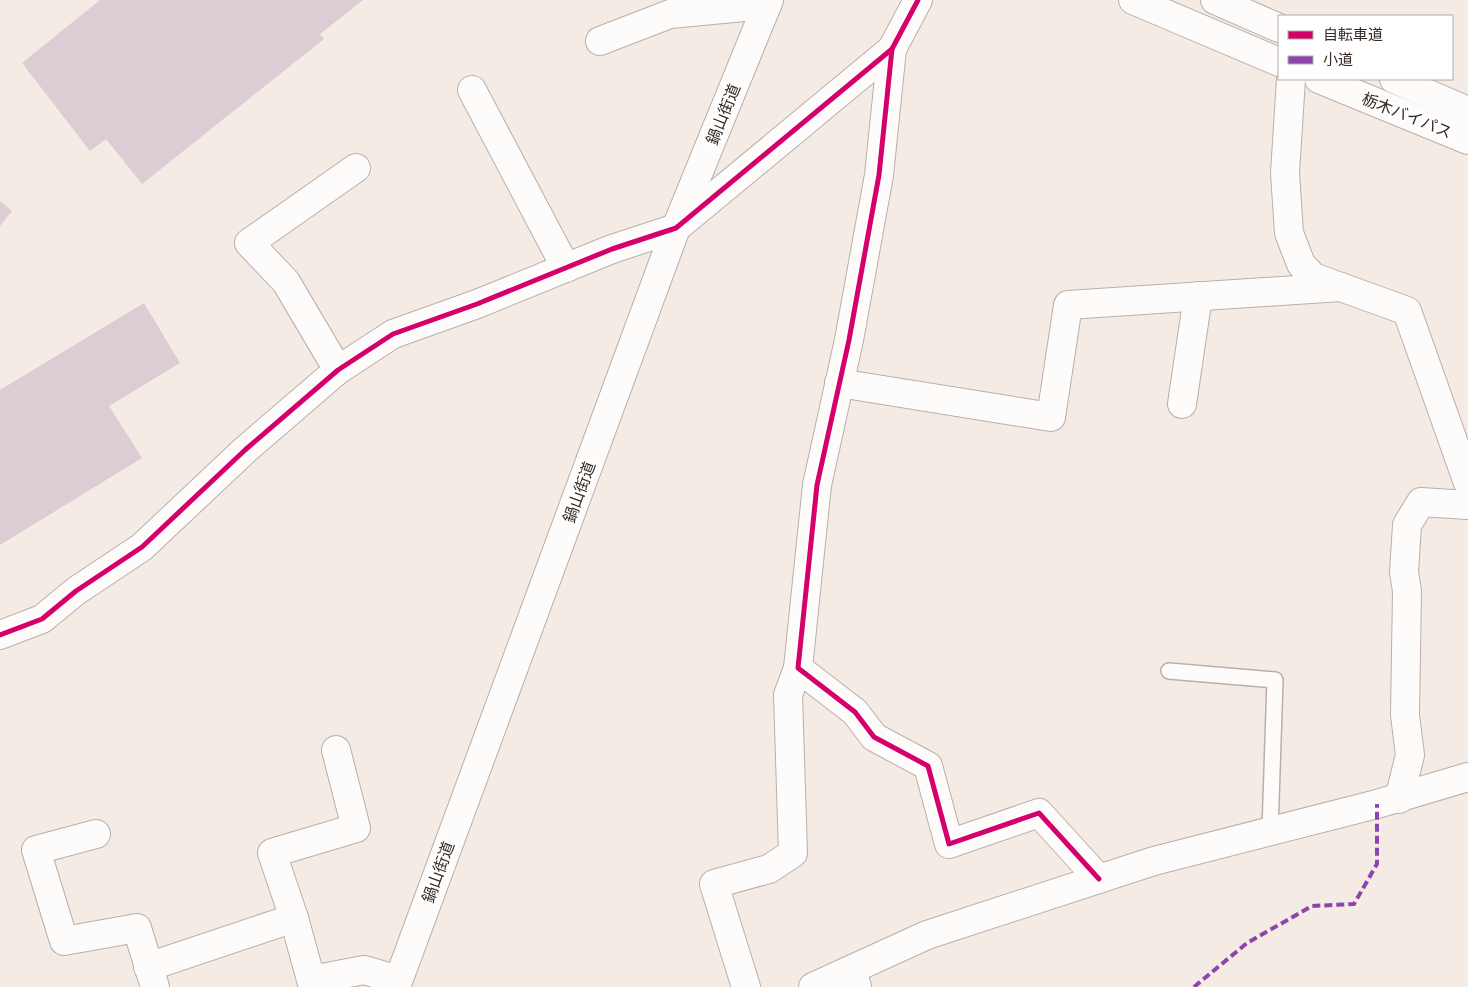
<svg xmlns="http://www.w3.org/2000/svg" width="1468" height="987" font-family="Lora,'Noto Sans JP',serif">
<rect width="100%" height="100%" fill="#f5ebe5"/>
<g fill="#dcccd3">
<path d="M100,0H363L320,34L324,39L142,184L106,139L90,151L22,63Z"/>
<path d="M0,201L12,211L0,226Z"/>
<path d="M144,303L180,363L109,406L142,458L0,545V390Z"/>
</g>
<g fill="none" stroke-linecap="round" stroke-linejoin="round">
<defs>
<path id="service" d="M1169,671L1275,680L1270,831"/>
<g id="minor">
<path d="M918,0L892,49L879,175L849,340L817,485L798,668L855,712L874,737L928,766L949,844L1039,813L1099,879"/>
<path d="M600,41L670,14L767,5"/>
<path d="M1291,79L1285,173L1289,233L1301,264L1313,277L1407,311L1468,483"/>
<path d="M472,90L566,268"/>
<path d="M338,370L286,282L249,243L356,168"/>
<path d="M839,383L1051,417L1068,305L1341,287"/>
<path d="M1182,404L1198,296"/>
<path d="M0,635L42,619L76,591L142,547L245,450L338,370L393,334L477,304L612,249L676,228L892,49"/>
<path d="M1399,799L1410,755L1405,715L1407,591L1404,572L1407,525L1421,502L1468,505"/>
<path d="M96,834L36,850L64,941L137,928L155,987"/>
<path d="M294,918L311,980L364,970L398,980"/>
<path d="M148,967L294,918L272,853L356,828L336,750"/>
<path d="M852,970L857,987"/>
<path d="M746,987L714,884L769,869L793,853L788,695L798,668"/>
</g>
<g id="tertiary">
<path d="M396,987L676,228L769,0"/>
<path d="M813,987L927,935L1154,861L1377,804L1468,777"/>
</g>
<g id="secondary">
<path d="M1133,0L1279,62"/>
<path d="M1215,0L1279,28"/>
<path d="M1319,79L1468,140"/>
<path d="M1394,79L1468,111"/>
</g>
</defs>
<use href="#service" stroke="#b9afaa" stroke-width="18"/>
<use href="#minor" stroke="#b9afaa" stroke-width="30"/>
<use href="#tertiary" stroke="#b9afaa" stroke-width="30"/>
<use href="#secondary" stroke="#b9afaa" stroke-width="30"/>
<use href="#service" stroke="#fefcfb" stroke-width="15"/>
<use href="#minor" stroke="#fefcfb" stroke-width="28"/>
<use href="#tertiary" stroke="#fefcfb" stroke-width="28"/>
<use href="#secondary" stroke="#fefcfb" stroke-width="28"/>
<path stroke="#8e44ad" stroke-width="4" stroke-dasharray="8 4" stroke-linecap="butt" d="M1194,987L1247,943L1312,906L1354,904L1377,864V804"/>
<defs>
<g id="cycleway">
<path d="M918,0L892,49L879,175L849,340L817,485L798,668L855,712L874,737L928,766L949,844L1039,813L1099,879"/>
<path d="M0,635L42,619L76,591L142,547L245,450L338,370L393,334L477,304L612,249L676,228L892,49"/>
</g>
</defs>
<use href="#cycleway" stroke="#fff" stroke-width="8"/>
<use href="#cycleway" stroke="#d6006c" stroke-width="5"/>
</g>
<g text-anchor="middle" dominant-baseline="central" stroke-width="5" stroke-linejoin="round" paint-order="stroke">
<g font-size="16" fill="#362a25" stroke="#fff">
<text transform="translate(723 114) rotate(-68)">鍋山街道</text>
<text transform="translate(1407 115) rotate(22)">栃木バイパス</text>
<text transform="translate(579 492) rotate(-70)">鍋山街道</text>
<text transform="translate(438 872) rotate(-70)">鍋山街道</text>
</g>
</g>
<rect x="1278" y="15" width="175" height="65" fill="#ffffff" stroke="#afaaa8"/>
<rect x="1288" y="31" width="25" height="8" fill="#d6006c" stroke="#afaaa8"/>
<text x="1323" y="40" font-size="15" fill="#362a25">自転車道</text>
<rect x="1288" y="56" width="25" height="8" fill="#8e44ad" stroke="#afaaa8"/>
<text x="1323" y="65" font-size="15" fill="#362a25">小道</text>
</svg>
